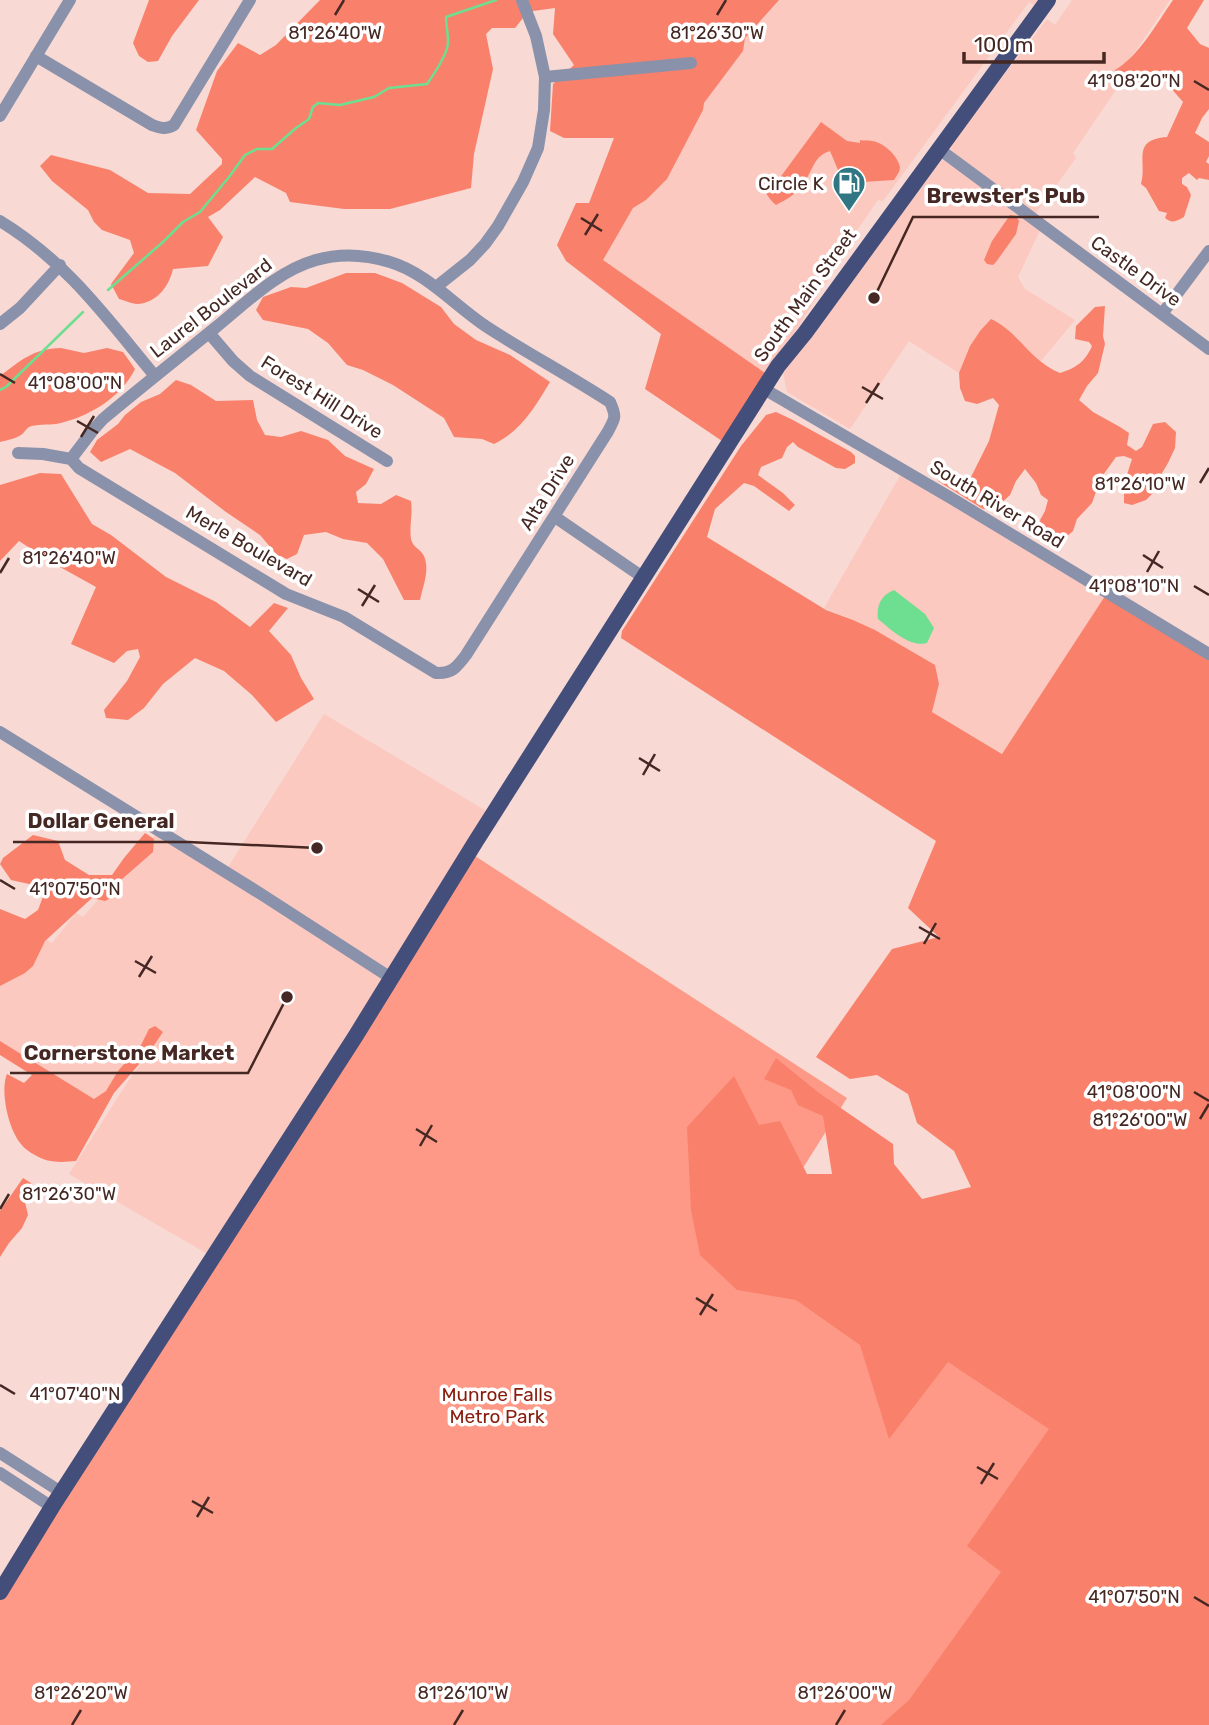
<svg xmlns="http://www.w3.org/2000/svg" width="1209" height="1725" font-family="Rubik,sans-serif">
<rect width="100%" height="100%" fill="#f8d9d3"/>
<g fill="#fbc9bf">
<path d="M769,0H1048L1041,10L1029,2L883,201L878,200L846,246L849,248L837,265L768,375L602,260L633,208L646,200L704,103L743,51L734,43Z"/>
<path d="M1072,0H1170L1135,52L1124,65L1115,71L1114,76L1118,87L1073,153L1076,158L1033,217L962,161L950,148L951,144L1047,19L1055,25Z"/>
<path d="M941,160L951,162L1041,228L1018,277L1025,289L1075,320L1040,362L1029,352L980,331L970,346L959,373L909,341L850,429L787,392L783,372Z"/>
<path d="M901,474L1105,596L1003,754L932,712L939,684L934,665L875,630L853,620L824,608Z"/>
<path d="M324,714L493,815L213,1257L69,1174L125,1086L163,1032L105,1103L94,1099L0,1041V979L40,935L52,943L76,913L83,917L159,831L225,872Z"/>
</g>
<path fill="#fd9986" d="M469,852L847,1098L764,1230L1209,1499V1725H0V1592Z"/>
<g fill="#f9816b">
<path d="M149,0H199L172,36L158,61L148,62L139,56L133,43Z"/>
<path d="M320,0H517L523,18L515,28H492L486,34L493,69L474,154L471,188L390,209H344L290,202L286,193L255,177L220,210L208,217L223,237L208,266L173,269C169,286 157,303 137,304C132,304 124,300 119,299L111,284L134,253L130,240L102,230L94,222L88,210L52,181L40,166L51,155L110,170L148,193L190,194L222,164V159L196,130L217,71L238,43L260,55L276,45Z"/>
<path d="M522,0H779L745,38L743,51L704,103L703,110L667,179L646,200L633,208L603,260L771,377L728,445L645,389L661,334L566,261L557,245L576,203H589L614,138H564L550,131L553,84L574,65L553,34L555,8L526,12Z"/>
<path d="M1173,0H1204L1187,28L1200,44L1209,48V109L1202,118L1195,133L1209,142V156L1206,162L1209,164V180L1199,178L1197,180L1189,173L1182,178V184L1187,187L1191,195L1184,217C1177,221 1172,224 1165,218L1167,213L1159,211L1146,188L1141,184C1148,162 1130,140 1167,137L1183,102L1156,71C1143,86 1138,90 1118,87L1114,76L1115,70C1139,56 1157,23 1173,0Z"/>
<path d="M821,122L847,141L860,143V140C864,141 868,140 872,141C882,142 896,154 899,164C902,170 897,175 894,180L863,182L859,180L846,181L841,177L830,151C815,156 814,166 807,178L800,181C798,195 787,199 776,205C767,197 760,186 763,174L776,183Z"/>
<path d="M1010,215L1016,216L1019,221L1016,234L996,262L993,265L987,264L984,260L992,241Z"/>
<path d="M346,273H375L402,283L441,307L454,324L476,340L510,355L550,382C535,407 521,431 494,444L482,439L454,437L444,418L393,385L363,370L347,365L328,343L308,329L263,320L256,310L263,297L291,287L306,288Z"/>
<path d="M1105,306L1103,336L1105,344L1098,373L1087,386L1079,400L1093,412L1120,427L1129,433L1127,445L1136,451L1142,447L1153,424L1165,422L1176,432L1175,448L1168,463L1159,478L1155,491L1146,500L1132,505L1124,503V484L1132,459L1124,456L1116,457L1098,482L1097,489L1092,503L1077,519L1073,531L1064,539L1049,536L1042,531L1040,520L1045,511L1048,500L1041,495L1036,483L1025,469L1016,481L1010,495L996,508L983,509L938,481L942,478L971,477L989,441L999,405L993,398L977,404L965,401L960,388L959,373L970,346L980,331L991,319C1019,332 1029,360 1060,373C1076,368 1085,362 1092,346L1089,342L1075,339L1076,326L1095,307Z"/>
<path d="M61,348L84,353L107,348L123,352L135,369C121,398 87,418 56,424C48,425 36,424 29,427C26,429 24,433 21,435C15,439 7,440 0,442V376C22,360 32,349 61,348Z"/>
<path d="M176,380L191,385L216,401L253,400L257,420L265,435L281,437L301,431L328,440L345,456L374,469L366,484L356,492L358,503L381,504L396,495L411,501C413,514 409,526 411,539C413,548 421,549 424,556C430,570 423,586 420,600H404L383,559L367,543L343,539L326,532L304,535L297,554L287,559L277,555L260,535L226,512L175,473L130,449L101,462L90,452L97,440L118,424L125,415L141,402L160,394Z"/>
<path d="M776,412L791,419L851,452L855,456V463L845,469L836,468L798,447L793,442L787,447L782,458L761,467L758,475L783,493L795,505L789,511L754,486L744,483L715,509L707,537L826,610L853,620L875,630L935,665L939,684L932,712L1002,754L1105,596L1209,659V1725H881L909,1700L1001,1572L967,1546L1049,1429L948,1362L889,1439L860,1345L796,1300L737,1290L700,1255L691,1210L687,1127L734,1076L759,1125L780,1121L807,1174H832L823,1116L798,1105L791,1090L764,1079L776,1058L819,1093L893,1144L894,1164L922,1199L971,1187L954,1151L917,1123L908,1094L877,1075L850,1079L816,1057L892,949L939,937L908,908L936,841L621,638L622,631L741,446L766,415Z"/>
<path d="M40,473L61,474L92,524L111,535L166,577L216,602L250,627L274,603L288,608L269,631L291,655L301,678L314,699L276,722L252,695L224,671L195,658L163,684L144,708L128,720L106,718L104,710L127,681L140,657L138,649L127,651L114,663L71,644L96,587L51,562L19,541L0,561V485Z"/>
<path d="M145,833L154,839L153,852L121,880L113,897L105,901L92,898L45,941L33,966L25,973L0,986V909L25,919L38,910L44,894L38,886L11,880L0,864L3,858L33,835L58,841L65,860L89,875H112L124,858Z"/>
<path d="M155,1026L163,1032L148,1054L114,1093L76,1161C66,1162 54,1163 43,1159C36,1156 25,1150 21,1144C8,1129 0,1090 7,1074L24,1083L32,1075L0,1055V1041L94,1099L106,1091L118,1071L141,1045L149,1029Z"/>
<path d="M23,1178L31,1183L24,1198L28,1215L22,1228L9,1243L0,1257V1211Z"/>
</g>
<path fill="#6ede90" d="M894,590L925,614L934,628L927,643C910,648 890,629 878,619C876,606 881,595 894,590Z"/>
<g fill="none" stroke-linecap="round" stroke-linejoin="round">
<g stroke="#6ede90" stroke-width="2.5">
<path d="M108,290L163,242L183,222L200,212L229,177L245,155L257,149H272L296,128L309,119L313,107L318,103L340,105L374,97L389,88L427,84C434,74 449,52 448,41C448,32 446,26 446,17L496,0"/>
<path d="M0,390L6,387L83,312"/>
</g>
<g stroke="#8991ab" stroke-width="12">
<path d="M36,56L152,125C161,128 165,130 174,125L250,0"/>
<path d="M545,77L691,63"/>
<path d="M0,116L70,0"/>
<path d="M939,149L1209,349"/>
<path d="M0,221C67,262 106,317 155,376"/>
<path d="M436,287L470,260L485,244L498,226L523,182L538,148L544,110L545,77L536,36L522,0"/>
<path d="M1162,314L1209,251"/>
<path d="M0,324L20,308L60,265"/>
<path d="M209,333L233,361L250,376L387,461"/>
<path d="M764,389L951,498L1209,654"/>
<path d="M18,453L43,454L71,459L79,468L286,594L344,617L436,673C452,674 457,667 466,655L607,433C615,419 617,417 610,402C570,376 527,353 487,327C455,306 427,273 390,262C367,255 340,253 316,260C277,271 246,303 215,328C178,358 140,388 103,419L93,430L71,459"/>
<path d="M555,517L644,578"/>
<path d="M0,732L261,894L391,978"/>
<path d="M0,1453L61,1492"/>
<path d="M0,1473L52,1507"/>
</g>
<path stroke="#434e7a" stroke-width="16" d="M0,1592L52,1507L355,1037L476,841L778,366L805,333L1048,0"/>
</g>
<path fill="none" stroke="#452823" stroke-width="2.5" d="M335,15L344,0M717,15L726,0M1194,81L1209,90M581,218L602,231M585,235L598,214M0,374L15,383M862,387L883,399M866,403L879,383M77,421L98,433M81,437L94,416M1200,483L1209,468M1143,555L1163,568M1147,572L1159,551M0,573L9,558M1194,586L1209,595M358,589L379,602M362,606L375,585M639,758L660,771M643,775L655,754M0,880L15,889M919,927L940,939M924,944L936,923M135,961L156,973M139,977L152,956M1194,1092L1209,1101M1200,1119L1209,1104M416,1129L437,1142M420,1146L432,1125M0,1209L9,1194M696,1298L717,1311M700,1315L713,1294M0,1385L15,1394M977,1467L998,1479M981,1484L994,1463M192,1501L213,1513M197,1517L209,1497M1194,1597L1209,1606M72,1725L81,1710M454,1725L463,1710M836,1725L845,1710"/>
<defs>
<symbol id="fuel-pin" viewBox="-11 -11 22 30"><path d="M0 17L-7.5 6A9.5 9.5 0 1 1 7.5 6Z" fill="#307683" stroke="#fff"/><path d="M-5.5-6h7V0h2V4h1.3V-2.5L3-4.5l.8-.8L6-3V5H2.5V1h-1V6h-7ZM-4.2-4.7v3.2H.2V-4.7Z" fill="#fff"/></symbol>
</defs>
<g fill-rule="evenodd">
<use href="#fuel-pin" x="830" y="164" width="38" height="52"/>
</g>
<g text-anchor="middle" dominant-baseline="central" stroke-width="7" stroke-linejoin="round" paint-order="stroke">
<g font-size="19" fill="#452823" stroke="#fff" text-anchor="end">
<text x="824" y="183">Circle K</text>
</g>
<g font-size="19" fill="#452823" stroke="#fff">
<text transform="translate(1136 271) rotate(36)">Castle Drive</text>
<text transform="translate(805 295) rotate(-54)">South Main Street</text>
<text transform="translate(211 308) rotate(-38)">Laurel Boulevard</text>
<text transform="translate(322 397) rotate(32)">Forest Hill Drive</text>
<text transform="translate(547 492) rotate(-58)">Alta Drive</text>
<text transform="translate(997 504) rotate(31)">South River Road</text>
<text transform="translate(249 546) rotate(30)">Merle Boulevard</text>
</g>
<g font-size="19" fill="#881d0d" stroke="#fff">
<text x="497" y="1394">Munroe Falls<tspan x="497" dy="22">Metro Park</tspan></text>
</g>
</g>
<g font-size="18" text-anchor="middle" fill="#452823" stroke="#fff" stroke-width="7" stroke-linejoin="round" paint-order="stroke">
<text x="335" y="39">81°26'40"W</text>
<text x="717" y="39">81°26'30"W</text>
<text x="1134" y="87">41°08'20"N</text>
<text x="75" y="389">41°08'00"N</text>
<text x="1140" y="490">81°26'10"W</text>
<text x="69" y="564">81°26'40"W</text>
<text x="1134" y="592">41°08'10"N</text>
<text x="75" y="895">41°07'50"N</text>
<text x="1134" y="1098">41°08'00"N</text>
<text x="1140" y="1126">81°26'00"W</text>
<text x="69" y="1200">81°26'30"W</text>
<text x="75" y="1400">41°07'40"N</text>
<text x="1134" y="1603">41°07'50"N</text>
<text x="81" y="1699">81°26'20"W</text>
<text x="463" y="1699">81°26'10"W</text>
<text x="845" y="1699">81°26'00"W</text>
</g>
<path fill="none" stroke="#452823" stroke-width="2.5" d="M874 298L913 217H1099M317 848L188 842H13M287 997L248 1073H10"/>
<g fill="#452823" stroke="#fff" stroke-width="2.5">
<circle cx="874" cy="298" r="7"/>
<circle cx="317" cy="848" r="7"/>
<circle cx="287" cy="997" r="7"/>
</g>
<g font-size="21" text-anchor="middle" font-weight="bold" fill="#452823" stroke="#fff" stroke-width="7" stroke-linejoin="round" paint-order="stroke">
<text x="1006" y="203">Brewster's Pub</text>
<text x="101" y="828">Dollar General</text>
<text x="129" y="1060">Cornerstone Market</text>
</g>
<path d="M964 52v10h140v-10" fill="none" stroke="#452823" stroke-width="3.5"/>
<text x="974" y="52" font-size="21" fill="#452823" stroke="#ffffff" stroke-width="5" paint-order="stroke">100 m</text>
</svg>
